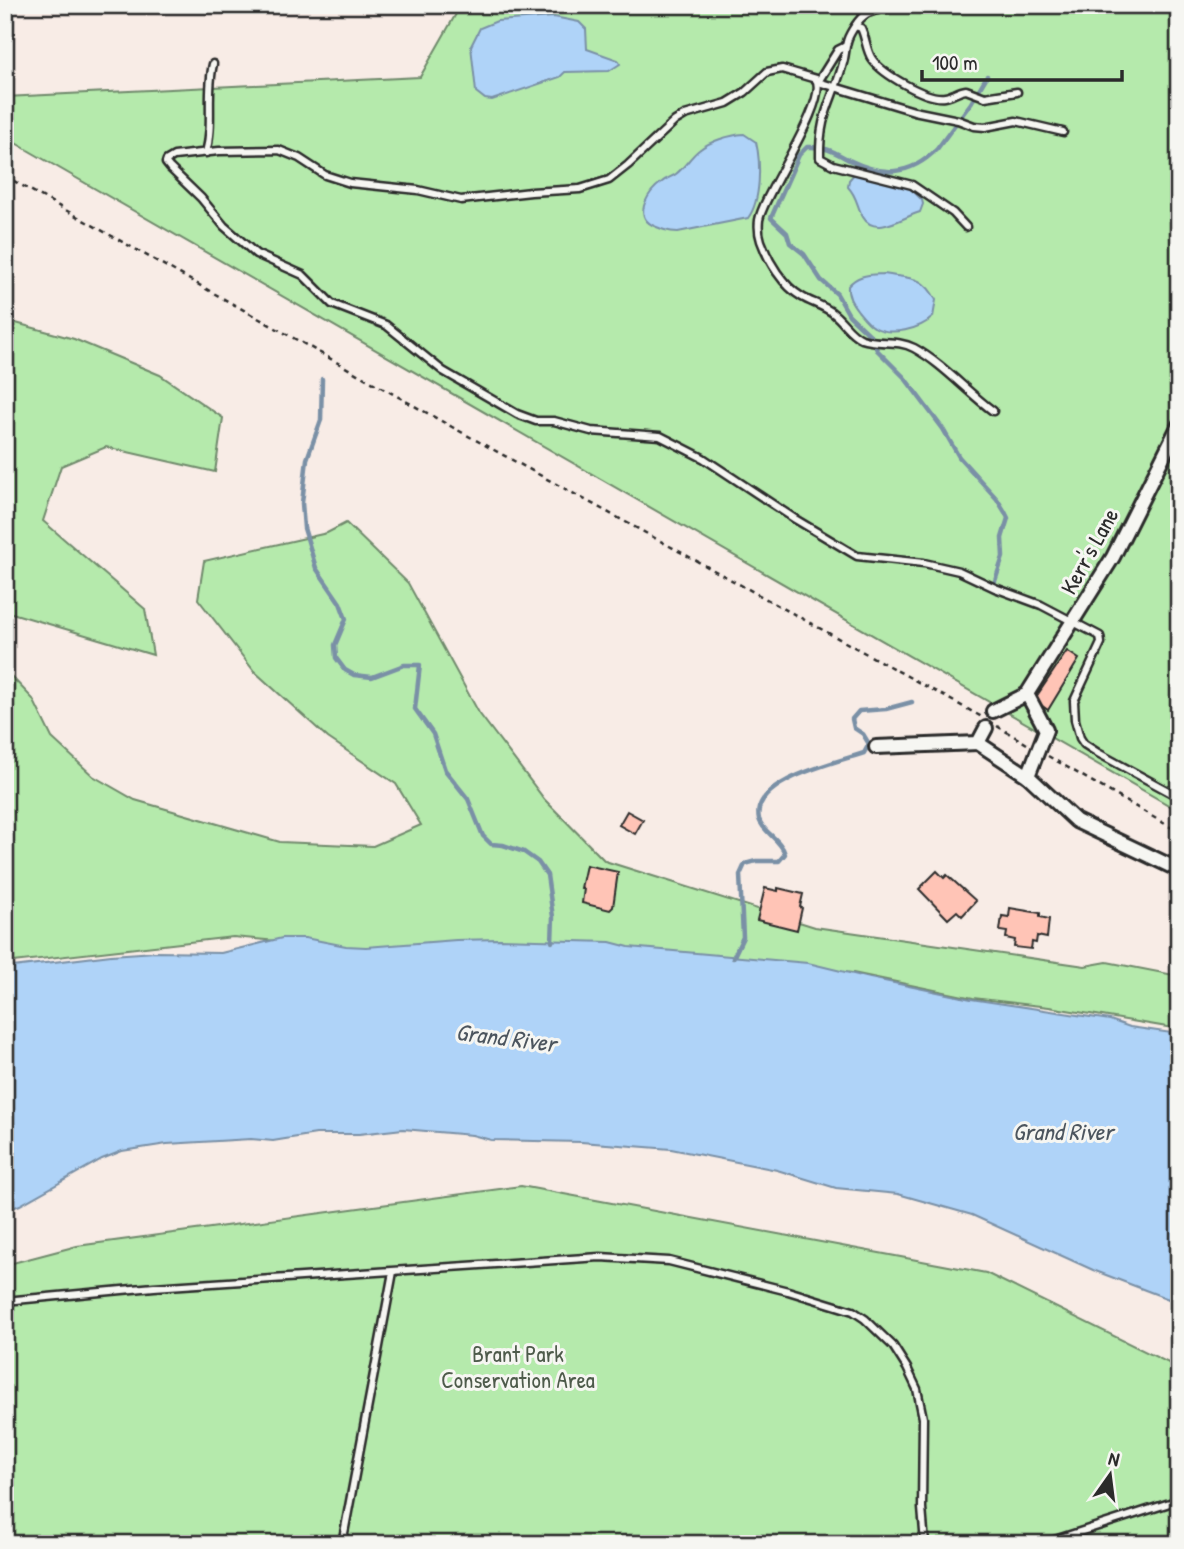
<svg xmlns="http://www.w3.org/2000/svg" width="1184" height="1549" font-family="'Patrick Hand',sans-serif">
<rect width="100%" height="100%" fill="#f8ece6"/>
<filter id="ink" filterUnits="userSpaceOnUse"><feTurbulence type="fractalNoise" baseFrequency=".0143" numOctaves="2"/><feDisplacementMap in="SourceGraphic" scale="14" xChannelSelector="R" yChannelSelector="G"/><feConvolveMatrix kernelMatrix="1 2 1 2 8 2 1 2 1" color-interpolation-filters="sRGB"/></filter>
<g filter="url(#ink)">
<g fill="#b5eaac" stroke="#708a6c" stroke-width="2">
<path d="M461,5H1179V811L5,137V97L420,77Z"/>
<path d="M5,320L74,339L160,375L223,418L215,472L106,447L61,466L43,521L145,609L153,655L5,611Z"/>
<path d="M346,523L408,583L479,713L545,800L605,861L815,927L1085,966L1107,962L1179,976V1029L1049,1007L973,998L853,973L550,944L381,950L233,937L5,963V673L9,674L33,699L52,738L93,776L135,800L280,842L373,846L421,825L396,784L328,738L254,671L198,599L204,561L327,533Z"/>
<path d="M521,1186L986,1273L1179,1368V1544H5V1265L77,1246Z"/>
</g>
<g fill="#afd3f8" stroke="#7a90a6" stroke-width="2">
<path d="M554,17L579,22L586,29L587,49L618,60L620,64L609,71L565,72L560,77L492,100L485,99L476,92L471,46L480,28L497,21Z"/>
<path d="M744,134L756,142C761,163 761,201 748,218L678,232C668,232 661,229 652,225C633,214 649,191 662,182C666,178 672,177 676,174C685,167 690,157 699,150C710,141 730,135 744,134Z"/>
<path d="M854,174H860L909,187L922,200L923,204L920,212C905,216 875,238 863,217C857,207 857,196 848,187L849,180Z"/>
<path d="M884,274C909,279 922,274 936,300L933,317C920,329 891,337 874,327C868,324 863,317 858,311C852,303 847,296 848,286C858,274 869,275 884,274Z"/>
<path d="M282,938H305L346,946L366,947L456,940L500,939L610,942L629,947L808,963L870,978L971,999L1110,1020L1130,1027L1179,1034V1303L1093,1270L972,1215L898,1194L836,1188L777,1170L671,1149L581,1142L491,1140L472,1135L403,1129L359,1134H316L273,1141L251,1139L167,1144L122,1151L102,1159L20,1205L5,1211V968L111,955L155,952L221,953Z"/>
</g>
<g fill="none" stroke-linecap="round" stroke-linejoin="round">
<g stroke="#7a90a6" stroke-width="4.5">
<path d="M987,76L971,103L937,149C909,177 882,176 849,160C834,152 825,146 807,147L799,155L771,218L787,233L790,243L804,254L821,280L837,294L849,315L871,336L877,350L904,377L943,429L959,457L997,499L1005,512L1008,518L1002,538L1003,557L994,584"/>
<path d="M322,379L321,420L307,459L302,503L304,528L316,568L340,603L346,619L335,645L336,658L345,670L354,675L372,677L404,665H420L415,709L433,734L445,770L468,799L483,836L491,844L503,845L524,852L538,862L547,875L553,917L552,942"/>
<path d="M733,958L743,937L740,875L745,864L756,861H779L785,854C781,839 763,833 759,819C750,781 837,762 864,753L869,744L863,734L854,728L852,719L859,711L886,709L912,702"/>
</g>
</g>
<g fill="#ffc4b6" stroke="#2b2b2b" stroke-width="2">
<path d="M1067,651L1079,659L1048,710L1034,700Z"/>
<path d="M627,811L643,820L635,834L619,825Z"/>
<path d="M586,865L618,872L613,907L610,910L582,903L584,889L581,888Z"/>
<path d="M937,871L944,878L947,875L976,901L962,916L957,911L948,919L919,889Z"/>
<path d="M765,888L778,891V888L803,894L800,907L802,908L797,930L757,920Z"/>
<path d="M1010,908L1040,913V917L1049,919L1047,938L1037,936L1036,943L1032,942L1031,949L1014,947L1015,940L1006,938L1007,932L1000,931L1002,916L1009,917Z"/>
<path d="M1177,927H1179V964L1172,952Z"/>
</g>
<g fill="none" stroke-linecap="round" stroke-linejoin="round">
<defs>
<g id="service">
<path d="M855,26C867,7 876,13 893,5"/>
<path d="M844,47L838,50L818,82L914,111L958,120L974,126L985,127L1016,121L1063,132"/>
<path d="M206,153C214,124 206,94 213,64"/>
<path d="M966,227L953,213L912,185L833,165L820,158C819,116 831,104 842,67C848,48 842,45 855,26L861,28C866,38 866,50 872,59C882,74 927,100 945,97C952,96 958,91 966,90L985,97L1017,92"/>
<path d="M993,411C966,391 943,364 914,348C897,339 879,345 862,339C850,334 844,322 834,314C825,306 812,303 802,297C783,286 768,261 761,241C759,235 758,228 759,220C764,192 829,102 816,79L782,69L767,72L745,92L727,103L685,115L675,121L628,165L609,180L580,189L531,192L461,200L418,190L350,183L325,175L299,158L279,150L219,151L174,156L167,160L166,163L170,168L201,198L224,226L256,254L303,275L332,304L386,325L443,371L517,414L536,421H554L591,431L660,436L703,458L795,519L857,556L924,563L959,571L995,588L1041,605L1100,636L1101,643L1074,701L1075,720L1080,738L1084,744L1098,753L1179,797"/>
<path d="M5,1301L154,1287L600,1257L669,1261L788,1291L853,1311L865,1319L893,1346L907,1368L917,1389L923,1418L922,1508L925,1544"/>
<path d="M342,1544L393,1272"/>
<path d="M1042,1544L1179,1500"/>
</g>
<g id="minor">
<path d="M1027,694L1046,730L1028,776"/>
<path d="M993,711L1027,694L1113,557L1179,425"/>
<path d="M978,743L1028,776L1076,821L1179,870"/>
<path d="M876,747L978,743L986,728"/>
</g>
</defs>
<use href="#service" stroke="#2b2b2b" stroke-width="11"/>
<use href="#minor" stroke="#2b2b2b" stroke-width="18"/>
<g stroke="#2b2b2b" stroke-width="2.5" stroke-dasharray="5 5" stroke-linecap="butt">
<path d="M5,176L452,427L982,717"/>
<path d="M997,726L1027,744"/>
<path d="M1048,756L1179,832"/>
</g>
<use href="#service" stroke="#f6f6f2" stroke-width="6"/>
<use href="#minor" stroke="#f6f6f2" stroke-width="12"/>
</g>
</g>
<g text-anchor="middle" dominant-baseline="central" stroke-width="6" stroke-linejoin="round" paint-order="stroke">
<g font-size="23" fill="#2b2b2b" stroke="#f6f6f2">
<text transform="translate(1089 551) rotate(-61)">Kerr's Lane</text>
</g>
<g font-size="23" fill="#4e5b4b" stroke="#f6f6f2">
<text x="518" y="1353">Brant Park<tspan x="518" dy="26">Conservation Area</tspan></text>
</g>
<g font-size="24" font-style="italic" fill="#4c555e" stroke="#f6f6f2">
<text transform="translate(506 1037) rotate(7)">Grand River</text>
<text x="1063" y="1131">Grand River</text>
</g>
</g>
<rect width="1184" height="1549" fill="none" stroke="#f6f6f2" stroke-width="28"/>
<rect x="14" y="14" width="1156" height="1521" fill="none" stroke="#2b2b2b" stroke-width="2.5" filter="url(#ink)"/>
<g transform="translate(1110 1475) rotate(14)" stroke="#f6f6f2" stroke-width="5" paint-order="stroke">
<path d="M0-5L12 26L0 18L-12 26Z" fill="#2b2b2b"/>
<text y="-10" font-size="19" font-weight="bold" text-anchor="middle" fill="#2b2b2b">N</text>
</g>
<path d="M922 70v10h200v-10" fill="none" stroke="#2b2b2b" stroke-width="3.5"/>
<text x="932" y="70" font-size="21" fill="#2b2b2b" stroke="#f6f6f2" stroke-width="5" paint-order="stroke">100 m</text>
</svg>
